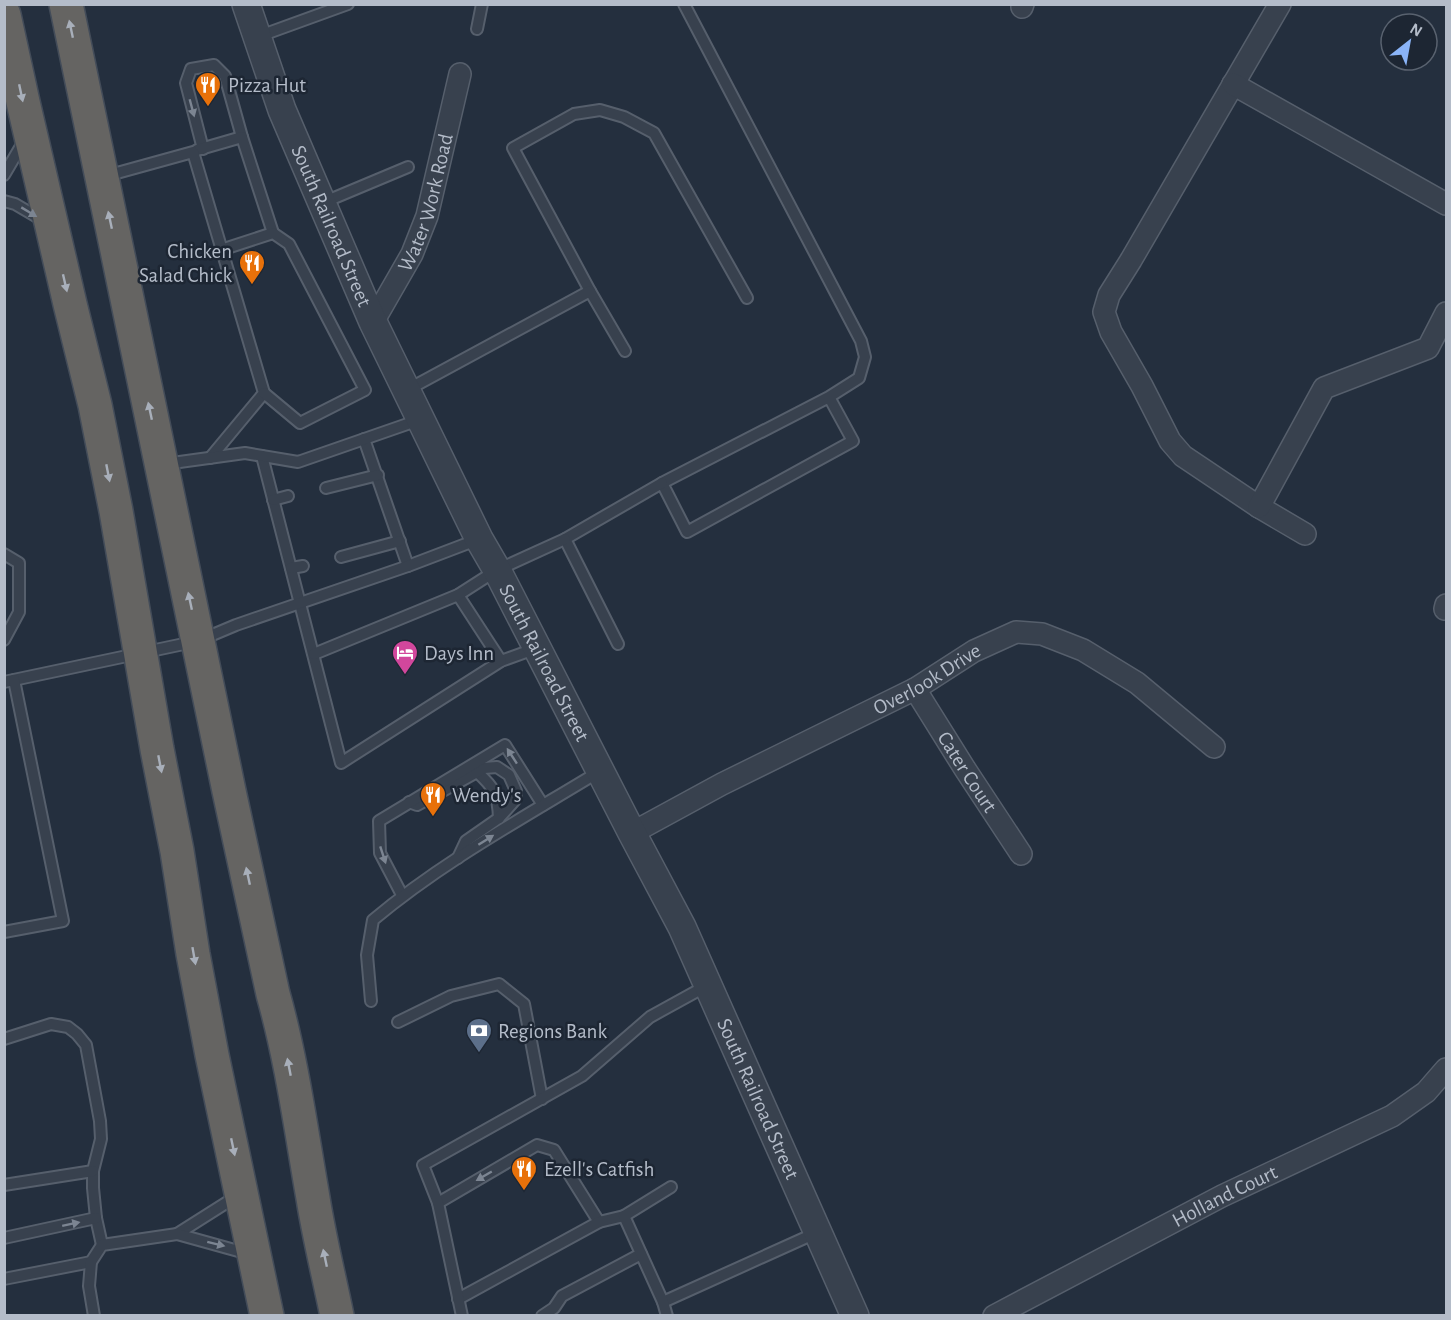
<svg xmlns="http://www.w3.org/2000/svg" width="1451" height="1320" font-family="'Alegreya Sans',sans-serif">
<rect width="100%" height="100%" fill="#242f3e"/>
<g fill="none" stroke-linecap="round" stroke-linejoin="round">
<defs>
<g id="service">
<path d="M684,4L861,341L865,357L859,378L829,397L662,483L687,532L853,441L829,397"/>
<path d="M477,29L482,4"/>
<path d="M257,37L348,4"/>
<path d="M203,149L186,83L191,69L214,65L225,76L242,137"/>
<path d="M197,150L242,137L273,233"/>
<path d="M4,175L24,141"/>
<path d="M106,176L193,152L264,393L210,458"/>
<path d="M4,201L15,204L44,221"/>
<path d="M322,203L408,167"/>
<path d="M221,250L273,233L289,244L365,390L300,423L264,393"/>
<path d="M590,291L513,148L574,114L600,110L624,117L654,133L747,298"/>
<path d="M407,390L590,291L625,351"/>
<path d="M364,439L408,566"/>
<path d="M262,456L341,763L501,661L537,648"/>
<path d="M165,464L245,453L298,462L419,420"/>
<path d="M326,488L378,475"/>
<path d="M273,500L288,496"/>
<path d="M4,554L19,563V612L4,640"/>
<path d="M341,557L400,541"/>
<path d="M291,568L303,566"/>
<path d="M458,595L501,661"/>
<path d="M618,644L565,539L662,483"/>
<path d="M314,654L458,595L497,570L565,539"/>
<path d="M4,682L198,641L236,625L408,566L479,539"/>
<path d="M477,772C495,788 498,795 499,818"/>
<path d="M409,802L417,805L484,768L497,767L509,775L516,791L515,800L499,818L466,841L458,858"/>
<path d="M402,895L380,853L379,821L505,745L543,805"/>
<path d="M4,932L63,921L14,680"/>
<path d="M371,1001L367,955L373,920C442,862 523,818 600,771"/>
<path d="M398,1022L451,996L499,984L524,1004L542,1099"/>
<path d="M4,1039L51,1024L68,1027L77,1034L86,1045L100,1121L101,1139L93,1171V1188L96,1218L102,1245"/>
<path d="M4,1185L93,1171"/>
<path d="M438,1203L537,1145L554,1150L599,1222"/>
<path d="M177,1234L237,1196"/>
<path d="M4,1238L96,1218"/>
<path d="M4,1279L91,1262"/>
<path d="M458,1299L599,1222L624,1216"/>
<path d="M663,1302L818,1232"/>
<path d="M94,1316L89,1286L91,1262L102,1245L177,1234L249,1254"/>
<path d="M462,1316L438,1203L423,1165L582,1076L650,1017L708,985"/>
<path d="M542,1316L554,1308L562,1296L641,1254"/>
<path d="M667,1316L663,1302L624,1216L671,1187"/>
</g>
<g id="minor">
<path d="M1280,4L1131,260L1109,295L1104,312L1111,332L1142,386L1170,441L1183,456L1259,507L1305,534"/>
<path d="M1022,7L1023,4"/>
<path d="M1233,84L1446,204"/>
<path id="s1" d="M373,322L412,254L427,216L460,74"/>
<path d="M1259,507L1324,388L1428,348L1446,313"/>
<path d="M1445,609L1446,605"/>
<path id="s2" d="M915,689L965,769L1021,854"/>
<path id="s3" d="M632,833L722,784L915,689L974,651L1016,632L1042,634L1083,650L1137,683L1214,747"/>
<path id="s4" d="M994,1316L1222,1196L1392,1116L1426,1092L1446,1069"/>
</g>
<g id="tertiary">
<path id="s5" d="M246,4L282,110L373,322L479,539L497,570L632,833L682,927L855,1316"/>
</g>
<g id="trunk">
<path d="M66,4L229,791L273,994C292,1061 301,1130 313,1198C319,1237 329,1276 337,1316"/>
<path d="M4,15L23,102L70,304L95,405L116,511L157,749L177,851L193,954L212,1055L267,1316"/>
</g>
</defs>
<use href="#service" stroke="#565f6c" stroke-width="14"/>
<use href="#minor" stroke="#565f6c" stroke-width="24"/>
<use href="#tertiary" stroke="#565f6c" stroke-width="30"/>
<use href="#trunk" stroke="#434c59" stroke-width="36"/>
<use href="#service" stroke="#38414e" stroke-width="10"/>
<use href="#minor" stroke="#38414e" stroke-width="21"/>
<use href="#tertiary" stroke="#38414e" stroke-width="27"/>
<use href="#trunk" stroke="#656462" stroke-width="33"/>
</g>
<defs><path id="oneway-solid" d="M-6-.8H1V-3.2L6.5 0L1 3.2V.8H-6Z" transform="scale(1.5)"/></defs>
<g fill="#a8afba">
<use href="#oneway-solid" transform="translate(71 29) rotate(-102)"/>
<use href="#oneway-solid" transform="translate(21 93) rotate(78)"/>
<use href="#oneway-solid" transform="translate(110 220) rotate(-102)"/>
<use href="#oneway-solid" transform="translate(65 283) rotate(77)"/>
<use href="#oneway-solid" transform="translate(150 411) rotate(-102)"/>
<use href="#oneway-solid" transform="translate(108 473) rotate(79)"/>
<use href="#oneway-solid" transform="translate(190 601) rotate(-102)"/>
<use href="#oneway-solid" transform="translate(160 764) rotate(79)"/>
<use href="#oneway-solid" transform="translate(248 876) rotate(-102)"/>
<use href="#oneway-solid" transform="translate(194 956) rotate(80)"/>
<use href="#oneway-solid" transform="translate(289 1067) rotate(-101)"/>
<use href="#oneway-solid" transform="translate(233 1147) rotate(78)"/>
<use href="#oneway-solid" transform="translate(325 1258) rotate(-102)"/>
</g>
<g fill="#7c8592">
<use href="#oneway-solid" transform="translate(192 108) rotate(75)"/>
<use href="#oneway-solid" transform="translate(29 212) rotate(31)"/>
<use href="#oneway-solid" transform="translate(512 756) rotate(-123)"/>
<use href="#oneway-solid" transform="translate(486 840) rotate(-32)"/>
<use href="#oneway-solid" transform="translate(383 855) rotate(72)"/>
<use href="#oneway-solid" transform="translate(484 1176) rotate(150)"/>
<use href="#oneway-solid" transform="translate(71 1224) rotate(-12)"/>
<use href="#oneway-solid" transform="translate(216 1244) rotate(14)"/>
</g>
<defs>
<symbol id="restaurant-pin" viewBox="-11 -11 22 30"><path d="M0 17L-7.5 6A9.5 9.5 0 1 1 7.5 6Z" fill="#e8710a" stroke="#1d2633"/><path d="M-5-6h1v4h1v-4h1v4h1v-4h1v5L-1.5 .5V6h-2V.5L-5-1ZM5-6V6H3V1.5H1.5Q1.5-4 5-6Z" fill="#fff"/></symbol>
<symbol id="hotel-pin" viewBox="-11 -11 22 30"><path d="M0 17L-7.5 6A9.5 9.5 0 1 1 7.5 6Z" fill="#d1479c" stroke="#1d2633"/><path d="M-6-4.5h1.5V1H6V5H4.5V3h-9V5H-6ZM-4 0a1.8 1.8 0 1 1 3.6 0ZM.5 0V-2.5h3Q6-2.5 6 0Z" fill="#fff"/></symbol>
<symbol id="bank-pin" viewBox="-11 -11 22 30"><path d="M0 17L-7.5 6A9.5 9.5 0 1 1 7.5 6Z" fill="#5c6f8a" stroke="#1d2633"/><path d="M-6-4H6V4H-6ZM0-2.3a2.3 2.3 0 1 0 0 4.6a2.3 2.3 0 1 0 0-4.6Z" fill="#fff"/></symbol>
</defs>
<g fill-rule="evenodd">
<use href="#restaurant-pin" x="193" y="70" width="30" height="40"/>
<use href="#restaurant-pin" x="237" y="248" width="30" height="40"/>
<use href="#hotel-pin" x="390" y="638" width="30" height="40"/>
<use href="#restaurant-pin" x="418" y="780" width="30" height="40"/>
<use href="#bank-pin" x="464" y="1016" width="30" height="40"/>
<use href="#restaurant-pin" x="509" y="1154" width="30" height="40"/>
</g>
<g text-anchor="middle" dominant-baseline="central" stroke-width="5" stroke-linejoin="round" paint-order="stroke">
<g font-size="21" fill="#b4bcc9" stroke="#1d2633" text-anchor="start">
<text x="228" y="85">Pizza Hut</text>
<text x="232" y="251" text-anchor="end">Chicken<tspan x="232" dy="24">Salad Chick</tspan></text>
<text x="424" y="653">Days Inn</text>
<text x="452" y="795">Wendy's</text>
<text x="498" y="1031">Regions Bank</text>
<text x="544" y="1169">Ezell's Catfish</text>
</g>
<g font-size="21" fill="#b4bcc9" stroke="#1d2633">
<text stroke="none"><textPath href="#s1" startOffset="132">Water Work Road</textPath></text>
<text stroke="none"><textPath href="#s5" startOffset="238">South Railroad Street</textPath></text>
<text stroke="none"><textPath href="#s5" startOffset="724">South Railroad Street</textPath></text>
<text stroke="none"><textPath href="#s3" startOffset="333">Overlook Drive</textPath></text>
<text stroke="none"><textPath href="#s2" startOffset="98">Cater Court</textPath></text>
<text stroke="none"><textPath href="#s5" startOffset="1210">South Railroad Street</textPath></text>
<text stroke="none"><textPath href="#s4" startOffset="260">Holland Court</textPath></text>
</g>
</g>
<rect width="1451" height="1320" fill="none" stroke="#b4bcc9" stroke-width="12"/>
<g transform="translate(1409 42) rotate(31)"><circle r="28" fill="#1d2633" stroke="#59626f" stroke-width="1.5"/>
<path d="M0-4.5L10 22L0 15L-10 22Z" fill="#8ab4f8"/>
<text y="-9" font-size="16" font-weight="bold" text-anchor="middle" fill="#b4bcc9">N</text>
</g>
</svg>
